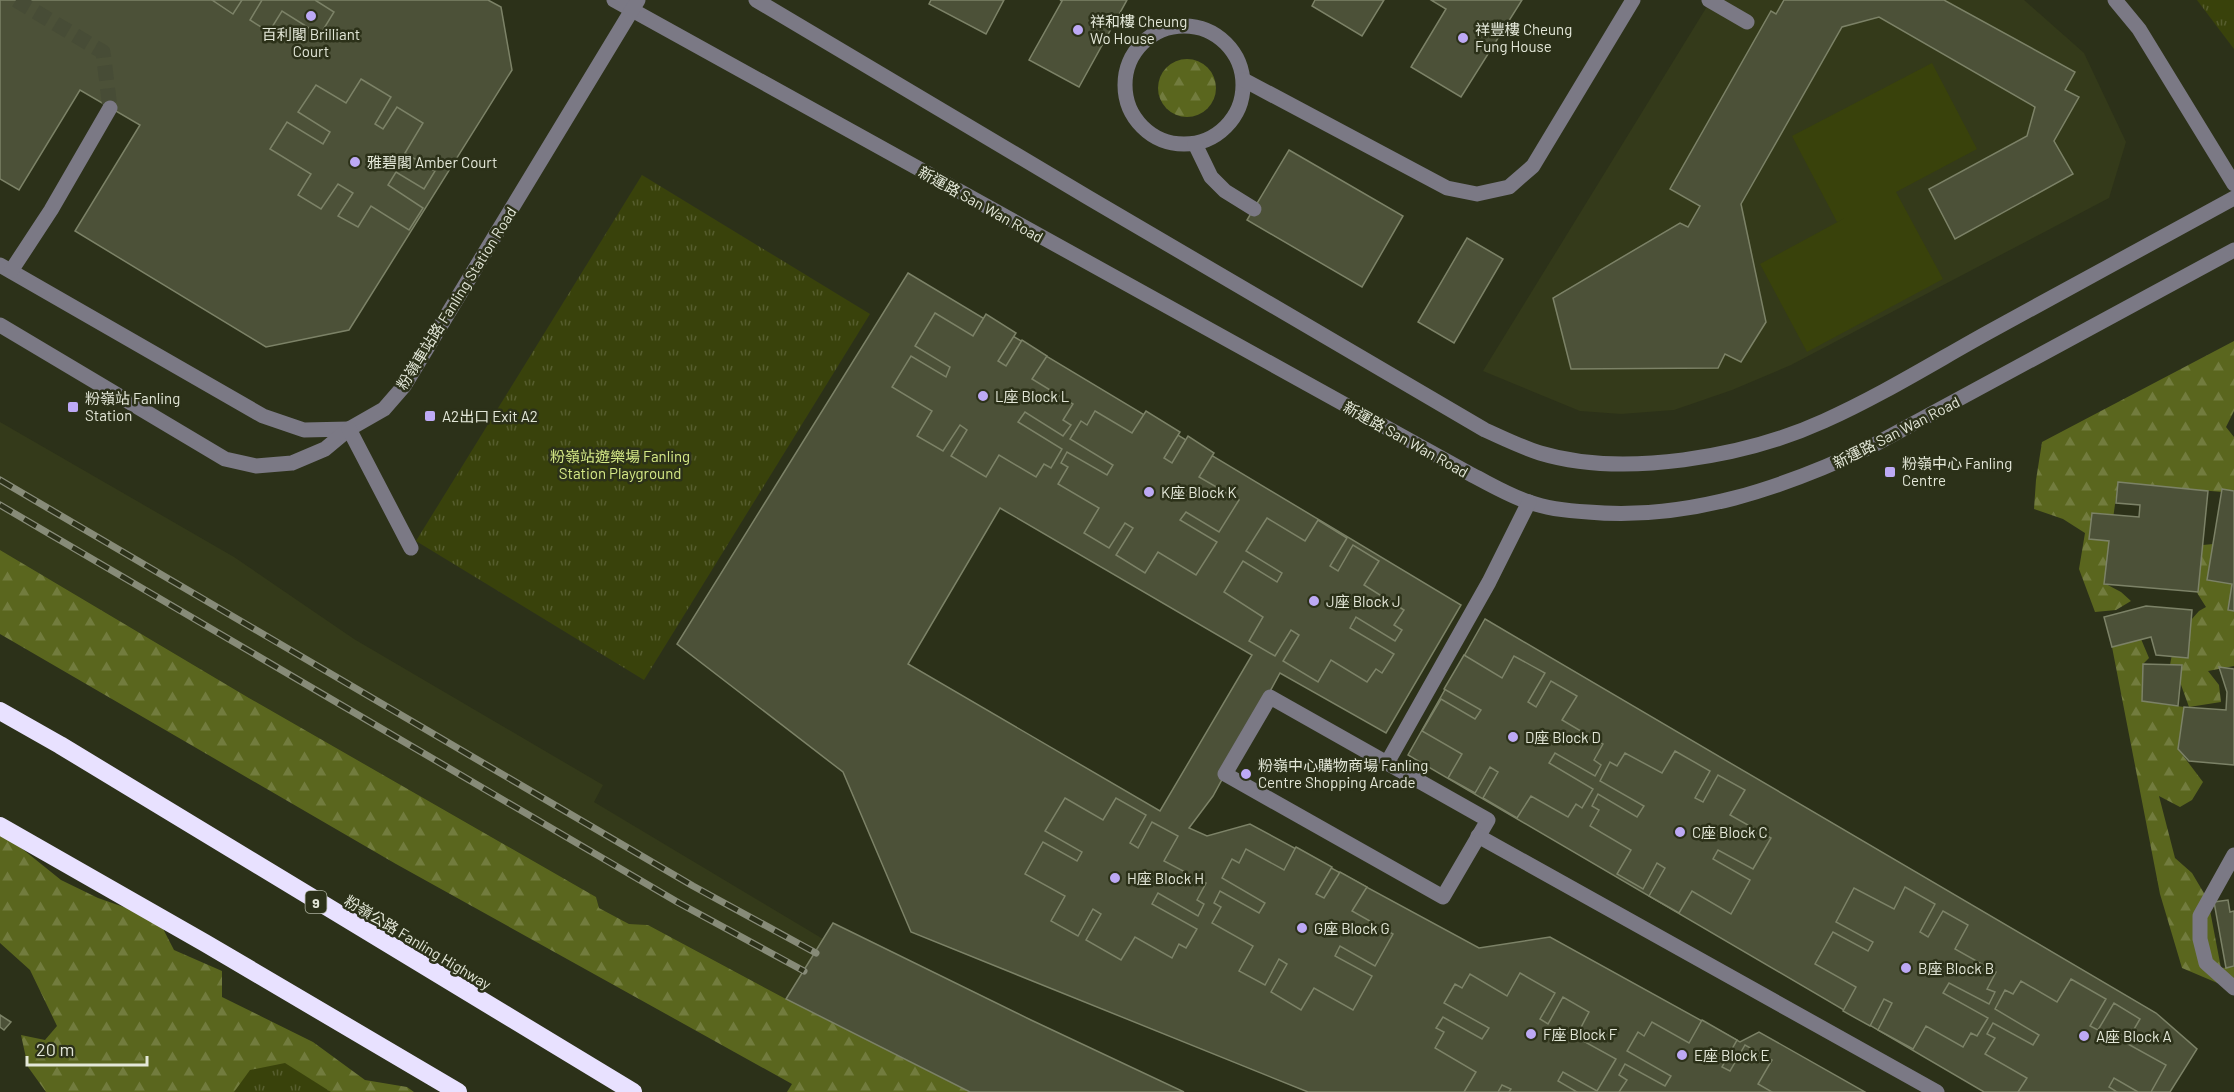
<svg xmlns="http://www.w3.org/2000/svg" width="2234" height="1092" font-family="Barlow,'Noto Sans TC',sans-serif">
<defs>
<pattern id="forest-firs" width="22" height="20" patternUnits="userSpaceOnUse" patternTransform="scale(1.5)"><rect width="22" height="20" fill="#5a661e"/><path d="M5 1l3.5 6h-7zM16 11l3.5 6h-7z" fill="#727c3e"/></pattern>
<pattern id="park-tufts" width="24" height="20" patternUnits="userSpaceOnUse" patternTransform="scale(1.5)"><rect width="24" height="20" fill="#39420b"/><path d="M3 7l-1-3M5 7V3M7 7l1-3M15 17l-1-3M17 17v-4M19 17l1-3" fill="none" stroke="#565d2e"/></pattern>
</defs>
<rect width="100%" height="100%" fill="#2c3119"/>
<g fill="#343a1a">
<path d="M1711,0H2024L2084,53L2126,142L2109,198L1791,365L1732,390L1674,410L1621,414L1580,411L1483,371Z"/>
<path d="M0,422L234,557L354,639L603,785L594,802L823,939L786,999L648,925L629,924L599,908L596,897L249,698L0,550Z"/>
</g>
<path fill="#39420b" d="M1932,63L1977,149L1896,192L1943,279L1807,352L1760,264L1845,218L1837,222L1792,136Z"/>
<g fill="url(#forest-firs)">
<circle cx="1187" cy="88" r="29"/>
<path d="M2234,341V411L2226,427L2234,437V493L2118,483L2104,583L2121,592L2131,601L2116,610L2095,612L2079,569L2085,533L2063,519L2034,509L2036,480L2042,442Z"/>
<path d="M2234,542V666L2208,671L2219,685L2221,702L2189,707L2180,682L2170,665L2175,638L2199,611L2206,607C2188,577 2181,575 2203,545Z"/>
<path d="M0,550L249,698L596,897L599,908L629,924L648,925L786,999L970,1092H787L792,1084L396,864L0,634Z"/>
<path d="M2141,639L2149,658L2143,664L2142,701L2184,707L2178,749L2203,782L2192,800L2180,807L2159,796L2175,858L2192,873L2208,900L2221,968L2234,967V990L2182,968L2160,894L2112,647Z"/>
<path d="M0,831L61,880L98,898L158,919L174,950L222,971V997L313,1042L365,1080L407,1087L414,1092H46L28,1067L21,1035L45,1040L57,1026L30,970L0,943Z"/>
</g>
<g fill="url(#park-tufts)">
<path d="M2197,0H2234V49Z"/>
<path d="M642,175L870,314L644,680L416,541Z"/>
<path d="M285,1063L331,1092H234L250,1070Z"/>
</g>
<g fill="#4c5138" stroke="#7c8267" stroke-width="1.5" fill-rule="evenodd">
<path d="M0,0H488L501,7L512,70L349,330L266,347L75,231L140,125L80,90L19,190L0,179Z"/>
<path d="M212,0H242L233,14Z"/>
<path d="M262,0H315L334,12L320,35L282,11L269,32L250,20Z"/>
<path d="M931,0H1004L986,34L929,4Z"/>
<path d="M1060,0H1127L1079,87L1029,60L1062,1Z"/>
<path d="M1315,0H1384L1362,36L1312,6Z"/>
<path d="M1431,0H1522L1461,97L1411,67L1446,9Z"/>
<path d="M1784,0H1944L2075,72L2065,90L2079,97L2054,141L2073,174L1955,239L1929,189L2027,136L2035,107L1879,17L1842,27L1741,204L1766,322L1741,362L1725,354L1718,368L1571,369L1553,298L1680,223L1688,227L1700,206L1670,189L1771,11L1776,14Z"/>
<path d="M361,79L391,97L375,124L383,129L397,107L423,123L405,153L435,171L424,189L396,172L388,185L423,208L409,230L371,206L358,227L338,216L353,193L338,184L321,209L298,195L311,174L270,149L287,122L323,144L330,132L298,112L316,85L346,103Z"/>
<path d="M1289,150L1403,216L1362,287L1247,220Z"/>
<path d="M1467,238L1503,259L1454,343L1418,322Z"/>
<path d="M908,273L1461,605L1386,733L1280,673L1213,796L1189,828L1207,836L1250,824L1479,948L1550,937L1740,1042L1759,1032L1865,1092H1308L911,932L843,772L677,644ZM1000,508L1252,655L1160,811L908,664Z"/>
<path d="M935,313L973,336L986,314L1016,333L998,361L1006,366L1022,340L1047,356L1032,379L1073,404L1063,420L1071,425L1063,436L1025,412L1018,422L1062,449L1051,468L1044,464L1036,477L999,455L986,477L951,456L967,430L960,425L943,451L917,436L932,411L892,387L911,356L946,377L950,367L915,346Z"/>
<path d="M1095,411L1132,433L1146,411L1180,432L1164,458L1172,463L1188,436L1214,453L1199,477L1239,500L1219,532L1186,512L1180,520L1217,542L1196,575L1158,552L1145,573L1116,555L1133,528L1125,523L1109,548L1084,533L1099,508L1058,484L1068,467L1061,463L1067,452L1107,475L1113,465L1070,439L1081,421L1087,425Z"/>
<path d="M2118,482L2208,491L2198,592L2104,584L2109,541L2089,539L2092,513L2139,517L2140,505L2116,503Z"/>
<path d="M2222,489L2234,491V611L2228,610L2232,584L2207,580Z"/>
<path d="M1267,518L1305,541L1318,520L1347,538L1330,566L1338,571L1353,545L1379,561L1364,585L1404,610L1394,625L1402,630L1395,641L1356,617L1350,628L1394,654L1382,673L1376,669L1367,682L1331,660L1318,682L1283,661L1299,635L1291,630L1275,656L1249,641L1263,617L1224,592L1243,561L1277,582L1282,573L1246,551Z"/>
<path d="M2146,606L2192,610L2188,658L2156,655L2151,637L2112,647L2104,617Z"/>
<path d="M1485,619L2156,1013L2197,1049L2170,1092H1984L1408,755Z"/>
<path d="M1464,655L1502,678L1514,656L1545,673L1528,702L1536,707L1551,681L1577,696L1562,720L1603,744L1594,760L1601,765L1595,776L1555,753L1549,763L1593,789L1582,808L1576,804L1568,817L1531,796L1517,818L1483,798L1498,772L1490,767L1475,793L1448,778L1462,754L1422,731L1441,699L1475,719L1481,710L1444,689Z"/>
<path d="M2143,664L2182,665L2178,706L2142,701Z"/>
<path d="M2219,667L2234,669V765L2189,761L2178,749L2184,707L2226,710L2227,692Z"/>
<path d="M1675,751L1710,771L1695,798L1703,802L1718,775L1745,790L1730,815L1771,838L1753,869L1718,850L1713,859L1750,880L1731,914L1692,891L1679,913L1649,896L1665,868L1657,863L1643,889L1617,874L1631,850L1590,826L1599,810L1592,806L1598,794L1637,817L1644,806L1600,781L1610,762L1617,766L1625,753L1662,773Z"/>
<path d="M1065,798L1103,820L1116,798L1146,815L1130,843L1138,848L1152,822L1178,836L1164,861L1206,883L1197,900L1204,904L1198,916L1158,893L1152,904L1197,929L1186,948L1179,944L1172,958L1135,937L1121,960L1086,940L1101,914L1093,909L1078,936L1051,921L1065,896L1025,874L1043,842L1077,861L1082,852L1045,831Z"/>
<path d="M1296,847L1332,867L1316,894L1324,898L1340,872L1367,887L1352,911L1393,934L1375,966L1340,946L1335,956L1372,976L1353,1010L1314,988L1301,1010L1271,992L1287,964L1279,959L1265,985L1239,971L1253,946L1212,923L1221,907L1214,903L1220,891L1259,913L1265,903L1222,878L1232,859L1239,863L1246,849L1284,870Z"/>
<path d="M1905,887L1935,904L1920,932L1928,937L1943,911L1968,925L1955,949L1996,972L1987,989L1995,992L1989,1004L1949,983L1943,993L1988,1018L1977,1036L1971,1033L1963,1047L1926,1026L1913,1049L1878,1030L1892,1003L1884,999L1870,1026L1843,1011L1856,987L1815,964L1833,932L1868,951L1873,942L1836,922L1854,888L1894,909Z"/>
<path d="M2228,900L2230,912L2234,911V966L2226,968L2214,902Z"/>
<path d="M833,923L1031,1020L1184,1092H970L786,999Z"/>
<path d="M1520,973L1555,993L1540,1019L1548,1024L1563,997L1589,1012L1576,1037L1616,1059L1597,1091L1563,1072L1558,1081L1577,1092H1509L1511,1089L1502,1085L1498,1092H1464L1476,1072L1435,1048L1444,1032L1436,1028L1443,1017L1482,1039L1489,1028L1444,1003L1455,984L1462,988L1470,974L1507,996Z"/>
<path d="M2071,979L2106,999L2090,1026L2098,1030L2114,1003L2140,1019L2126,1043L2166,1065L2151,1092H2138L2114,1078L2109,1087L2117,1092H2018L2027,1078L1985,1054L1995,1038L1987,1034L1993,1023L2033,1045L2039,1035L1995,1009L2005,990L2013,994L2021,981L2057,1002Z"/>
<path d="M0,1015L11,1022L4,1030L0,1027Z"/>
<path d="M1702,1020L1737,1040L1722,1067L1730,1071L1745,1045L1772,1060L1758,1084L1772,1092H1619L1627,1080L1619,1075L1625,1064L1665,1086L1671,1076L1627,1051L1638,1032L1644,1036L1652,1022L1689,1043Z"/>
</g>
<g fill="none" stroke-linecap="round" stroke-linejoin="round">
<path stroke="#474c36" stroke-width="15" stroke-dasharray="15 8" stroke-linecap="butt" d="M16,0L103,52L110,108"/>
<g stroke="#7b7985" stroke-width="15">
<path d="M614,0L1472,475C1490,484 1510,496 1529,502C1548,509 1568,511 1588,512C1688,521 1783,488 1872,446L2234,250"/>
<path d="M756,0L1089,198L1485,430C1503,438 1521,447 1540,453C1623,478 1745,457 1824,421C1880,396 1933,363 1987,333C2069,288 2152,243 2234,198"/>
<path d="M1709,0L1747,22"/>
<path d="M2115,0L2139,29L2234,184"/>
<circle cx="1184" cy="85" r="59"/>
<path d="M1244,80L1447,188L1477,194L1509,187L1533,166L1633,0"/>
<path d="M1195,144L1211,177L1225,191L1254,209"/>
<path d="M0,265L263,416L304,430L349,429"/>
<path d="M11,271L51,210L110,108"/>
<path d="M0,325L225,459L256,466L292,463L325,449L349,429L384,409L404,386L638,0"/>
<path d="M349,429L411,548"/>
<path d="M1270,697L1488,820L1443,897L1225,774Z"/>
<path d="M1387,763L1489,582L1529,502"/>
<path d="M1478,836L1937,1092"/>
<path d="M2234,855L2200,916V939L2206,963L2234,988"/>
</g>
<g stroke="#e8e1ff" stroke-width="18">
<path d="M0,711L60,745L633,1092"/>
<path d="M0,826L205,943L458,1092"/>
</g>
<defs>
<g id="rail">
<path d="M0,480L693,886L816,953"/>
<path d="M0,505L679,903L804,971"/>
</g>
</defs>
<use href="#rail" stroke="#878b78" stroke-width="7"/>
<use href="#rail" stroke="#2c3119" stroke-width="4.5" stroke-dasharray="14" stroke-linecap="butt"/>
</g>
<g fill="#bda9f5" stroke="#2c3119" stroke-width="2">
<circle cx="311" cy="16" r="6"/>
<circle cx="1078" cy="30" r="6"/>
<circle cx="1463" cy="38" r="6"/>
<circle cx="355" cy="162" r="6"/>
<circle cx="983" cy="396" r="6"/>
<rect x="67" y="401" width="12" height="12" rx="3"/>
<rect x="424" y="410" width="12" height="12" rx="3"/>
<rect x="1884" y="466" width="12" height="12" rx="3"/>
<circle cx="1149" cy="492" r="6"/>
<circle cx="1314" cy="601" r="6"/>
<circle cx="1513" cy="737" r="6"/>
<circle cx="1246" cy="774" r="6"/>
<circle cx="1680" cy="832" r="6"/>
<circle cx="1115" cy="878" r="6"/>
<circle cx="1302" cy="928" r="6"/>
<circle cx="1906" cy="968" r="6"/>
<circle cx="1531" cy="1034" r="6"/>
<circle cx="2084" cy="1036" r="6"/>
<circle cx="1682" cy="1055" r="6"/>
</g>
<g text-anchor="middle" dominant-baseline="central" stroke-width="5" stroke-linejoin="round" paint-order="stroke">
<rect fill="#2c3119" stroke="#acb09f" stroke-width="1.5" x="305.5" y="891" width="21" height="22" rx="4.5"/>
<g font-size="14" font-weight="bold" fill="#e3e7d8">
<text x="316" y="902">9</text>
</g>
<g font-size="15" fill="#e3e7d8" stroke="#2c3119" text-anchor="start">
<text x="1090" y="21">祥和樓 Cheung<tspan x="1090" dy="17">Wo House</tspan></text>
<text x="1475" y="29">祥豐樓 Cheung<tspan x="1475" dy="17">Fung House</tspan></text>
<text x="311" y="34" text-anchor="middle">百利閣 Brilliant<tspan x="311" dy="17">Court</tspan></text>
<text x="367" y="162">雅碧閣 Amber Court</text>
<text x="995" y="396">L座 Block L</text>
<text x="85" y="398">粉嶺站 Fanling<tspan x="85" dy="17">Station</tspan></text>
<text x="442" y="416">A2出口 Exit A2</text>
<text x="1902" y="463">粉嶺中心 Fanling<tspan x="1902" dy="17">Centre</tspan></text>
<text x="1161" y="492">K座 Block K</text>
<text x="1326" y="601">J座 Block J</text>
<text x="1525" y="737">D座 Block D</text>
<text x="1258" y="765">粉嶺中心購物商場 Fanling<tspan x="1258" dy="17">Centre Shopping Arcade</tspan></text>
<text x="1692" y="832">C座 Block C</text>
<text x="1127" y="878">H座 Block H</text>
<text x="1314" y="928">G座 Block G</text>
<text x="1918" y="968">B座 Block B</text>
<text x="1543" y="1034">F座 Block F</text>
<text x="2096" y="1036">A座 Block A</text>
<text x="1694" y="1055">E座 Block E</text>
</g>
<g font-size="15" fill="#e3e7d8" stroke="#2c3119">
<text transform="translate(981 204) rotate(29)">新運路 San Wan Road</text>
<text transform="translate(456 298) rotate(-58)">粉嶺車站路 Fanling Station Road</text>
<text transform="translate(1896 432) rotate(-27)">新運路 San Wan Road</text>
<text transform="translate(1406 439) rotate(29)">新運路 San Wan Road</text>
<text transform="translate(418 942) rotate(31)">粉嶺公路 Fanling Highway</text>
</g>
<g font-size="15" fill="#d6ea87" stroke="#2c3119">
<text x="620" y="456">粉嶺站遊樂場 Fanling<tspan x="620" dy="17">Station Playground</tspan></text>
</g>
</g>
<path d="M27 1056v9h120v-9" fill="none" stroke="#e3e7d8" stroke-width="3"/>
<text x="36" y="1056" font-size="18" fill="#e3e7d8" stroke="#2c3119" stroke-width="4.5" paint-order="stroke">20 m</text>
</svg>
